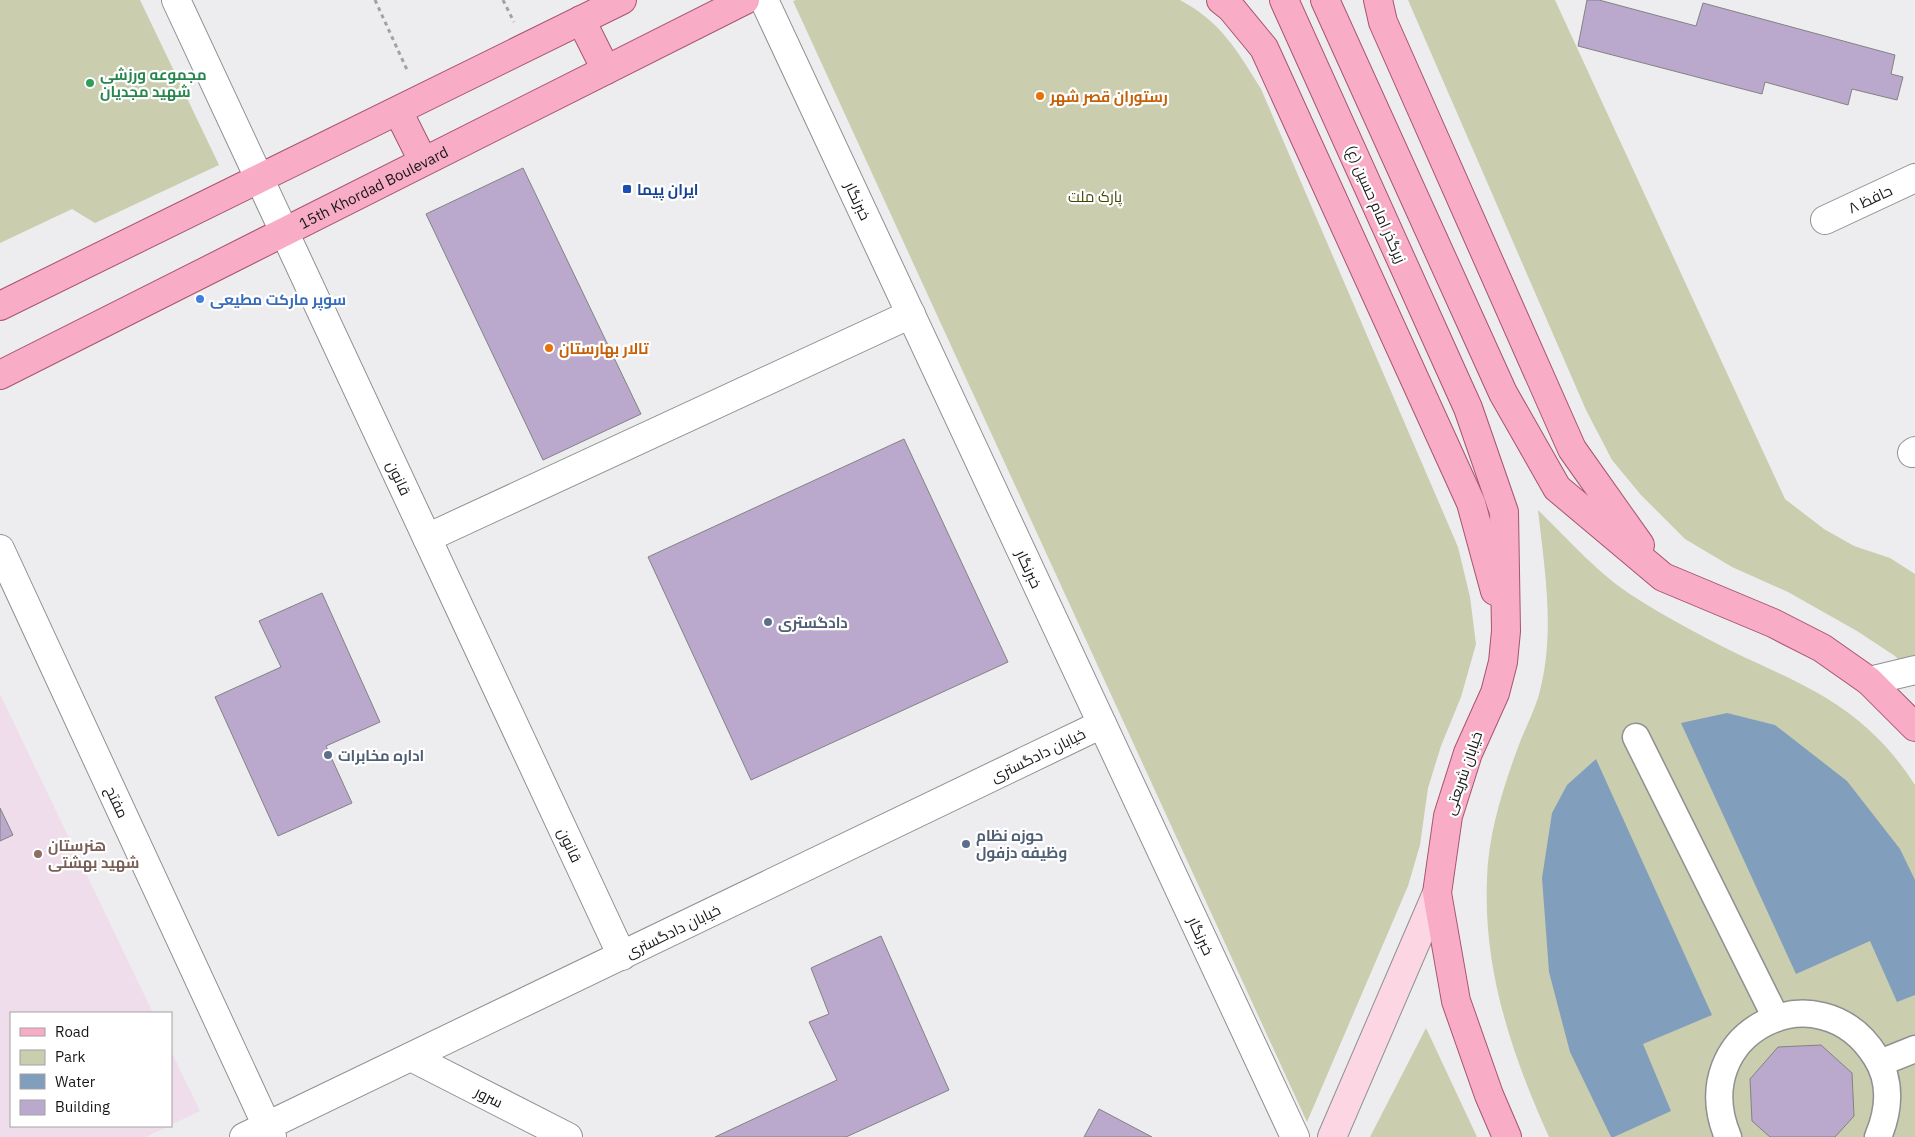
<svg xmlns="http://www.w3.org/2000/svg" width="1915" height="1137" font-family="'IBM Plex Sans',Cairo,sans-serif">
<rect width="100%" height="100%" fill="#ededef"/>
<g fill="#f0ddec">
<path d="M0,694L153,1013H11V1126H169L146,1137H0Z"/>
<path d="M171,1051L200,1111L171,1125Z"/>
</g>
<g fill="#cacdae">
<path d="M0,0H140L219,165L95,223L72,209L0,243Z"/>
<path d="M796,0H1180C1221,22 1237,50 1261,89L1458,547L1470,597L1476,644L1461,697L1441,746L1428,788L1420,845L1408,886L1307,1122L793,1Z"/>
<path d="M1408,0H1555L1785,499L1824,529L1854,546L1890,558L1915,574V677L1895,656L1857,631L1788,592L1732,567L1685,539L1641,495L1612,460L1586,410Z"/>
<path d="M1538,510C1569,540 1599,575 1636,598C1671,620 1709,640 1746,658C1789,678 1834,697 1869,730C1887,746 1902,765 1915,785V1137H1549C1512,1055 1483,970 1487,879C1488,836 1502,791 1517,750C1523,733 1532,716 1538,698C1556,636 1545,573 1538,510Z"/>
<path d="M1426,1028L1477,1137H1370Z"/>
</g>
<g fill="#819fbc">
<path d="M1727,713L1775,725L1847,781L1900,849L1915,880V995L1897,1002L1870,941L1796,974L1681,723Z"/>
<path d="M1596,759L1712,1015L1643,1044L1671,1111L1614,1137H1611L1570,1052L1549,972L1542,878L1552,813L1567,785Z"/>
</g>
<g fill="#baa9cd" stroke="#828283">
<path d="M1587,0H1599L1696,26L1703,3L1895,55L1891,74L1903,77L1897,100L1852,89L1848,105L1765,82L1762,94L1578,46Z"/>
<path d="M523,168L641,414L543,460L426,214Z"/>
<path d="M904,439L1008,662L751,780L648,557Z"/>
<path d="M322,593L380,722L326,746L352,803L278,836L215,697L281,667L259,621Z"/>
<path d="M0,808L13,835L0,841Z"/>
<path d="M881,936L949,1090L846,1137H715L837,1080L809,1022L829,1014L811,968Z"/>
<path d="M1821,1045L1852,1073L1854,1116L1835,1137H1770L1752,1121L1750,1079L1778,1047Z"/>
<path d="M1099,1109L1152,1137H1084Z"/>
</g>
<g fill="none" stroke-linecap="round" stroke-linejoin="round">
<defs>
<g id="pedestrian">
<path d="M1636,737L1776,1018"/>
<path d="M1880,1063L1915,1049"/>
<path d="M1728,1137C1684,1033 1819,965 1876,1057C1892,1082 1889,1111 1878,1137"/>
</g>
<g id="minor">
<path d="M176,0L622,956"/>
<path d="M764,0L1295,1137"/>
<path d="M1825,220L1915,178"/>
<path d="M1912,453L1915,451"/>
<path d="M427,538L911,314"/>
<path d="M0,549L272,1137"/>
<path d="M1869,681L1915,670"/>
<path d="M411,1057L568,1137"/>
<path d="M244,1137L1102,724"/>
</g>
<path id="secondary" d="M1332,1137L1437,893"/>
<g id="primary">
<path d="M1221,0L1231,8L1264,48L1471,503L1495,591"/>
<path d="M1284,0L1468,408L1504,512L1506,631L1503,662L1495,693L1468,753L1448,816L1437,893L1456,1001L1489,1095L1507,1137"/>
<path d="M1325,0L1503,393L1557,488L1663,577L1773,623L1822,648L1869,681L1915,727"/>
<path d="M1378,0L1383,22L1572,449L1640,545"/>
<path d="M581,20L606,70"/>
<path d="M398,111L423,161"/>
<path d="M0,306L622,0"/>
<path id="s1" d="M0,375L745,0"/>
</g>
</defs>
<use href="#pedestrian" stroke="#8f9091" stroke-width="29"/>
<use href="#minor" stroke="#8f9091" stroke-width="30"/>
<use href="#secondary" stroke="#8f9091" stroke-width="30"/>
<use href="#primary" stroke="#a7546f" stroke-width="30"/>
<g stroke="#a2a2a4" stroke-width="3" stroke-dasharray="4 4" stroke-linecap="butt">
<path d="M375,0L408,72"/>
<path d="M503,0L514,22"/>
</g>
<use href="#pedestrian" stroke="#fff" stroke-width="26"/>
<use href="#minor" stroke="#fff" stroke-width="28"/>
<use href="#secondary" stroke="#fcd6e2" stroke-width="28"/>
<use href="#primary" stroke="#f9acc5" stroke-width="28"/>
</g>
<circle fill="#2e9e5b" stroke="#fff" stroke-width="2" cx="90" cy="83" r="5"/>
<g fill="#e8710a" stroke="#fff" stroke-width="2">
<circle cx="1040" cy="96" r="5"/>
<circle cx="549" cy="348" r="5"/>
</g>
<rect fill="#1a4fb4" stroke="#fff" stroke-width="2" x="622" y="184" width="10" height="10" rx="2.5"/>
<circle fill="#3f7fe0" stroke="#fff" stroke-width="2" cx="200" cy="299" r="5"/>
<g fill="#5c6f8a" stroke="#fff" stroke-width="2">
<circle cx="768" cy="622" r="5"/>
<circle cx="328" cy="755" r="5"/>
<circle cx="966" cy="844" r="5"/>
</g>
<circle fill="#8d6e63" stroke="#fff" stroke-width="2" cx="38" cy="854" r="5"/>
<g text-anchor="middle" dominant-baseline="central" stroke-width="4.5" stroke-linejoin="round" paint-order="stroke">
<g font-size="15" font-weight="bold" fill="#27864d" stroke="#fff" text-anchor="start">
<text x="100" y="74">مجموعه ورزشی<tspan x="100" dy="17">شهید مجدیان</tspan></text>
</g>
<g font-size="15" font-weight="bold" fill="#c56008" stroke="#fff" text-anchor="start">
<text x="1050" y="96">رستوران قصر شهر</text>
<text x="559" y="348">تالار بهارستان</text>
</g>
<g font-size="15" fill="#161717" stroke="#fff">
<text stroke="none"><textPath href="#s1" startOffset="418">15th Khordad Boulevard</textPath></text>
<text transform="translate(1870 199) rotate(-25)">حافظ ۸</text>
<text transform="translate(858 201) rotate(65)">خبرنگار</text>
<text transform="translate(1376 204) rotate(66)">زیرگذر امام حسین (ع)</text>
<text transform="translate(399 478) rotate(65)">قانون</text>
<text transform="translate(1029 569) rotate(65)">خبرنگار</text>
<text transform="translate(1038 755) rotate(-26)">خیابان دادگستری</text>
<text transform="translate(1463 773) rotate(-71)">خیابان شریعتی</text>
<text transform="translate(117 802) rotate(65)">مفتح</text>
<text transform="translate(570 845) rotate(65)">قانون</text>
<text transform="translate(673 931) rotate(-26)">خیابان دادگستری</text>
<text transform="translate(1201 936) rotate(65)">خبرنگار</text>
<text transform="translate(489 1097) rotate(27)">سرور</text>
</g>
<g font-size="15" font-weight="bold" fill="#164399" stroke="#fff" text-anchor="start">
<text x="637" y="189">ایران پیما</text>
</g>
<g font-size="15" fill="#434500" stroke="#fff">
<text x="1095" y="196">پارک ملت</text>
</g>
<g font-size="15" font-weight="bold" fill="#366cbe" stroke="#fff" text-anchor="start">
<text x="210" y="299">سوپر مارکت مطیعی</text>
</g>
<g font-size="15" font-weight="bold" fill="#4e5e75" stroke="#fff" text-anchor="start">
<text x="778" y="622">دادگستری</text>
<text x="338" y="755">اداره مخابرات</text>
<text x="976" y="835">حوزه نظام<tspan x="976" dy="17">وظیفه دزفول</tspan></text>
</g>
<g font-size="15" font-weight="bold" fill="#785e54" stroke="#fff" text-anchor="start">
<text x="48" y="845">هنرستان<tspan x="48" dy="17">شهید بهشتی</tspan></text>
</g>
</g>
<rect x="10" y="1012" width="162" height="115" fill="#ffffff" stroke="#a2a2a2"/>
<rect x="20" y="1028" width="25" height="8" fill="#f9acc5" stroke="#a2a2a2"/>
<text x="55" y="1037" font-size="15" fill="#161717">Road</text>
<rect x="20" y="1050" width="25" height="15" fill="#cacdae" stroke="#a2a2a2"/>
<text x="55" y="1062" font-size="15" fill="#161717">Park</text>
<rect x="20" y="1074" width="25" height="15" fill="#819fbc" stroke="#a2a2a2"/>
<text x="55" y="1087" font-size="15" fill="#161717">Water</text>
<rect x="20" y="1100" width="25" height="15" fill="#baa9cd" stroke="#a2a2a2"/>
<text x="55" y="1112" font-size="15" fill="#161717">Building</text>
</svg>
